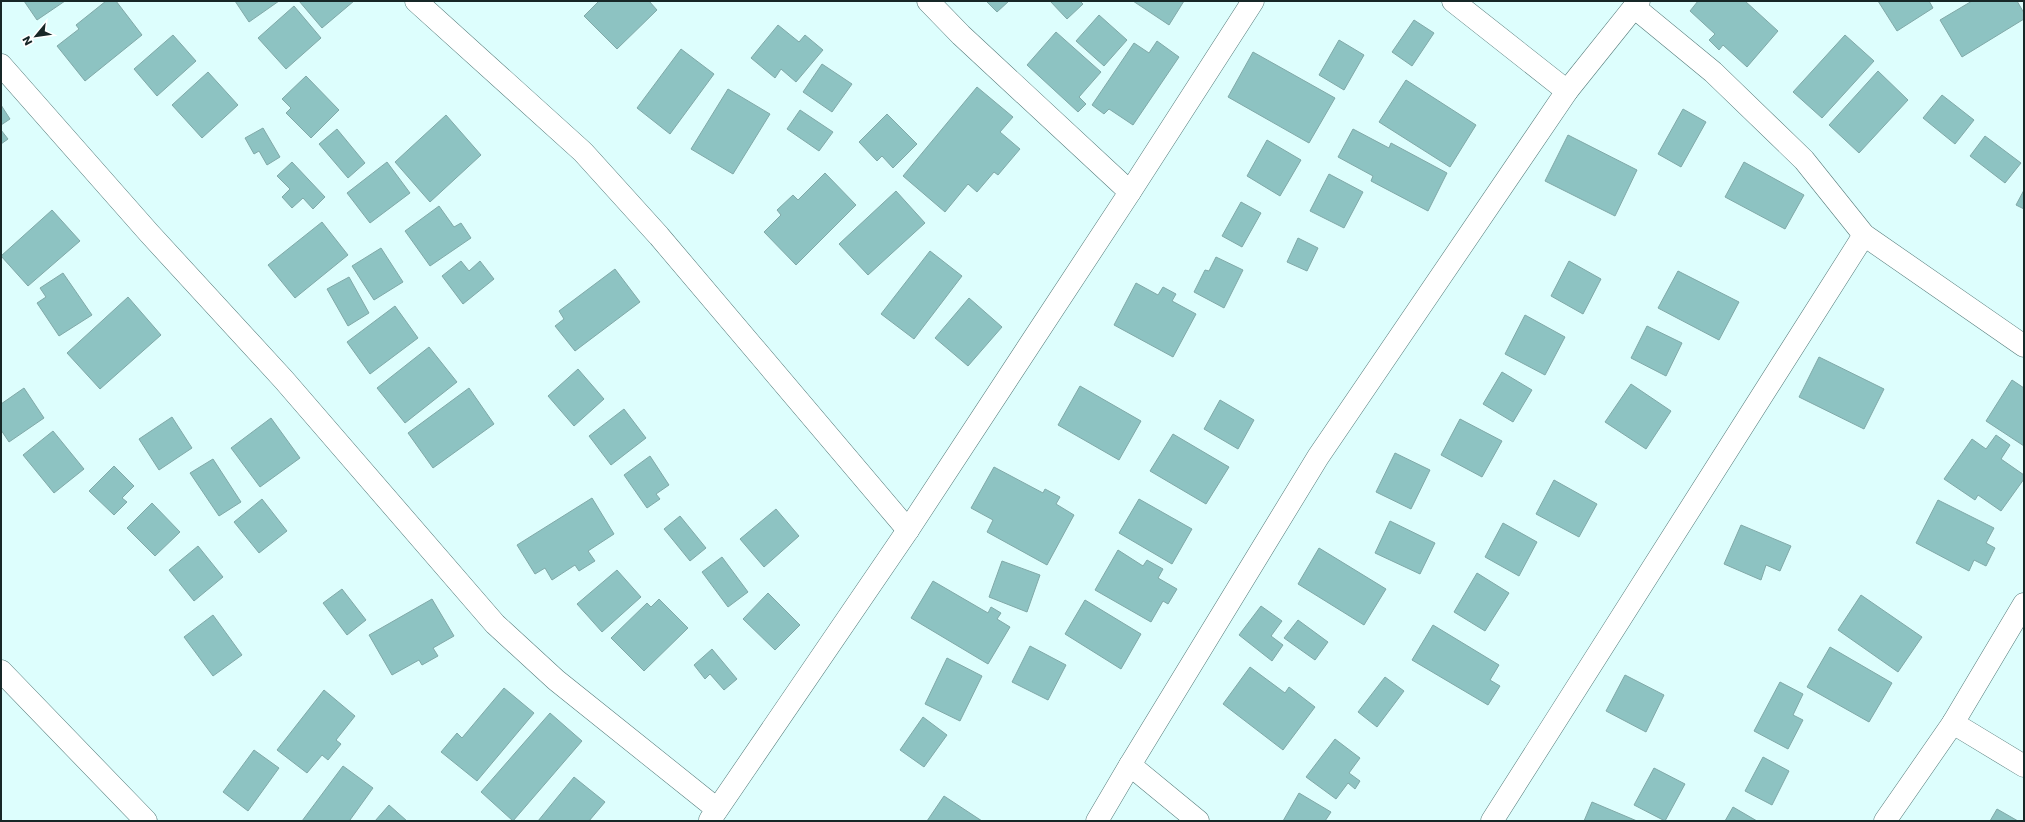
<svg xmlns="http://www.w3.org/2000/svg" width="2025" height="822" font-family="Poppins,sans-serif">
<rect width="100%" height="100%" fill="#ddfefd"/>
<g fill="#8dc3c2" stroke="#81a9a8">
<path d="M24,1H65L37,20Z"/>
<path d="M106,1H116L142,35L85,81L57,46L79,29L76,25Z"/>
<path d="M235,1H279L249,22Z"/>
<path d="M299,1H354L322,28Z"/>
<path d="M599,1H649L657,10L617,49L584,16Z"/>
<path d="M986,1H1009L997,12Z"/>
<path d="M1050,1H1080L1083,4L1067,19Z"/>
<path d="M1133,1H1184L1169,25Z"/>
<path d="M1698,1H1745L1778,31L1747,67L1723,45L1719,50L1709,40L1715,34L1690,11Z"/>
<path d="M1878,1H1929L1933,8L1897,31Z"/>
<path d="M1972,1H2017L2024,13V19L1962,57L1940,20Z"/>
<path d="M294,6L321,38L286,69L258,38Z"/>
<path d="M1099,15L1127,40L1104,66L1076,41Z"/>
<path d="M1414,20L1434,33L1412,66L1392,52Z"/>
<path d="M778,25L799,42L805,35L823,50L796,82L781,69L775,78L751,58Z"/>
<path d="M1056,32L1101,72L1079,97L1086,104L1078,112L1027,65Z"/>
<path d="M173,35L196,61L157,96L134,69Z"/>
<path d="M1845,35L1874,61L1822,118L1793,92Z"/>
<path d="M1339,40L1364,55L1344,90L1319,75Z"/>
<path d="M1157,41L1179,57L1133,125L1109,109L1104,114L1092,105L1134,43L1149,53Z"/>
<path d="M681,49L714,74L670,134L637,108Z"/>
<path d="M1253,52L1335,98L1309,143L1228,97Z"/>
<path d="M822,64L852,84L832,112L803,92Z"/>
<path d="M1878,71L1908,100L1859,153L1829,125Z"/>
<path d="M208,72L238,105L202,138L172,105Z"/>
<path d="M306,76L339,110L311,138L286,113L291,108L282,99Z"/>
<path d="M1406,80L1476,125L1450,167L1379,122Z"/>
<path d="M977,87L1013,117L1000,132L1020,149L998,175L994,172L977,192L968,184L945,212L903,176Z"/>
<path d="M728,89L770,114L733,174L691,149Z"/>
<path d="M1942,95L1974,120L1955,144L1923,118Z"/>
<path d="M1,105L10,119L1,125Z"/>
<path d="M1683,109L1706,122L1681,167L1658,154Z"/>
<path d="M800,110L833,132L819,151L787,129Z"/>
<path d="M887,114L917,144L893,168L882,156L877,161L859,142Z"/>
<path d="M446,115L481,155L430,202L395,162Z"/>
<path d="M263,128L280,157L267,165L259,151L254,154L245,138Z"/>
<path d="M337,129L365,163L348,178L319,144Z"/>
<path d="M1353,129L1389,148L1391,143L1447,173L1428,211L1371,181L1373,176L1338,157Z"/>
<path d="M1,130L8,139L1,144Z"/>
<path d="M1568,135L1637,170L1615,216L1545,181Z"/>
<path d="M1985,136L2021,163L2005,183L1970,156Z"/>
<path d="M1267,140L1301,160L1280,196L1247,176Z"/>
<path d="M292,162L325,197L313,209L303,198L292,208L282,197L290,189L277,176Z"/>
<path d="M387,162L410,193L370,223L347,193Z"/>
<path d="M1744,162L1804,195L1785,229L1725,197Z"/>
<path d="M825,173L856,205L796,265L764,232L781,215L777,210L793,195L798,200Z"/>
<path d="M1329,174L1363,192L1344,228L1310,211Z"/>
<path d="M2024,190V209L2016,205Z"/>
<path d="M896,191L925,223L868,275L839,244Z"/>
<path d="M1241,202L1261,213L1242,247L1222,236Z"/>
<path d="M439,206L454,227L461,223L471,238L430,266L405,231Z"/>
<path d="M52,210L80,241L28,286L1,256Z"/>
<path d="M322,222L348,255L295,298L268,265Z"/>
<path d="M1298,238L1318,248L1307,271L1287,262Z"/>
<path d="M381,248L403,282L374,300L352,266Z"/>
<path d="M930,251L962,276L914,339L881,314Z"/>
<path d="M1216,257L1243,270L1224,308L1194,292L1205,270L1209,271Z"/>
<path d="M461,261L469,271L480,261L494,279L463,304L442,276Z"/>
<path d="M1569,261L1601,279L1583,314L1551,296Z"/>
<path d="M615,269L640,302L575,351L555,326L564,319L559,311Z"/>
<path d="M1678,271L1739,302L1719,340L1658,308Z"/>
<path d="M63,273L92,315L59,336L37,303L46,297L40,288Z"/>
<path d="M349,277L369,313L348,326L327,289Z"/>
<path d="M1136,283L1158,295L1163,287L1176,294L1172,301L1196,314L1173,357L1114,325Z"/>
<path d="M128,297L161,335L100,389L67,353Z"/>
<path d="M969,298L1002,327L968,366L935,338Z"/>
<path d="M395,306L418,338L370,374L347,342Z"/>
<path d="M1525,315L1565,337L1545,375L1505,354Z"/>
<path d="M1647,326L1682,343L1666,376L1631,358Z"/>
<path d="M429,347L457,382L405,423L377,388Z"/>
<path d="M1819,357L1884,389L1864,429L1799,397Z"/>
<path d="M578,369L604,399L574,426L548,396Z"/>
<path d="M1502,372L1532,390L1513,422L1483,404Z"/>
<path d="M2012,380L2024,388V446L1986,421Z"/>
<path d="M1631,384L1671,411L1646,449L1605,422Z"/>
<path d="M1080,386L1141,421L1119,460L1058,425Z"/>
<path d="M24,388L44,418L9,442L1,430V404Z"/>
<path d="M469,388L494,424L433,468L408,433Z"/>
<path d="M1220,400L1254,420L1238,449L1204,429Z"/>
<path d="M624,409L646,438L611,465L589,436Z"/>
<path d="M172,417L192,448L159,470L139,439Z"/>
<path d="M271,418L300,458L260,487L231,448Z"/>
<path d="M1460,419L1502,441L1482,477L1441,455Z"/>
<path d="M53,431L84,469L54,493L23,455Z"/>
<path d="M1173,434L1229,467L1206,504L1150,471Z"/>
<path d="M1996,435L2010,445L2001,459L2024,475V479L2001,511L1978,495L1975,500L1944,479L1972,439L1986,449Z"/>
<path d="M1395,453L1430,470L1411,509L1376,492Z"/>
<path d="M650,456L669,485L656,494L660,499L647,508L624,475Z"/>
<path d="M213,459L241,502L219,516L190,473Z"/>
<path d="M114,466L134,486L122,498L127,502L114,515L89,491Z"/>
<path d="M994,467L1043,493L1045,489L1060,497L1056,504L1074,515L1047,565L987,532L993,520L971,508Z"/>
<path d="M1554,480L1597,504L1579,537L1536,514Z"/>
<path d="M592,498L614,534L588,551L595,561L579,571L575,565L552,580L545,568L535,574L517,545Z"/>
<path d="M262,499L287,531L259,553L234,522Z"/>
<path d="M1139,499L1192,529L1172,564L1119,533Z"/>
<path d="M1938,500L1994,528L1986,543L1995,548L1986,566L1974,560L1969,571L1916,543Z"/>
<path d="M152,503L180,532L155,556L127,528Z"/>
<path d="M776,509L799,536L764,567L740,539Z"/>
<path d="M680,516L706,548L690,561L664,529Z"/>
<path d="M1390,521L1435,543L1420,574L1375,553Z"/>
<path d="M1503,523L1537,542L1519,576L1485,557Z"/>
<path d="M1741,525L1791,546L1780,571L1766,565L1761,580L1724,564Z"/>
<path d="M198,546L223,577L194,601L169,570Z"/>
<path d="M1319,548L1386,589L1364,625L1298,584Z"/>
<path d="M1118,550L1143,566L1147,560L1163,569L1158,578L1177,589L1168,604L1163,601L1151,622L1095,590Z"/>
<path d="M722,557L748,592L728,607L702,572Z"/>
<path d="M1002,561L1040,575L1027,612L989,597Z"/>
<path d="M617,570L641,597L602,632L577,604Z"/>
<path d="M1477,573L1509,593L1485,631L1454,612Z"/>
<path d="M933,581L988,613L991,607L1001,613L997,619L1010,627L988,664L911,618Z"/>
<path d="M342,589L366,620L347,635L323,603Z"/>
<path d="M768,593L800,625L775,650L743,619Z"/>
<path d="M1861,595L1922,637L1898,672L1838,630Z"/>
<path d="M432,599L454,636L433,648L438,656L422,665L419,660L392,675L369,635Z"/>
<path d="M659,599L688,628L644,671L611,638L647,603L651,607Z"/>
<path d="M1085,600L1141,634L1121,669L1065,634Z"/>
<path d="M1261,606L1282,621L1271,636L1283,645L1272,661L1239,635Z"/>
<path d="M213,615L242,655L213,676L184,637Z"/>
<path d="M1298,620L1328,642L1315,660L1284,638Z"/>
<path d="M1433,625L1499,665L1490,680L1500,686L1488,705L1412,660Z"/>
<path d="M1030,646L1066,665L1048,700L1012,682Z"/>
<path d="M1830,647L1892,683L1869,722L1807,687Z"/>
<path d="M712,649L737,679L724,690L710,674L705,679L694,665Z"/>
<path d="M947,658L982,676L960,721L925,704Z"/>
<path d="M1250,667L1285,693L1289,687L1315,707L1283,750L1223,704Z"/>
<path d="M1625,675L1664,695L1646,732L1606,711Z"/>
<path d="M1385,677L1404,691L1377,727L1358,712Z"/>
<path d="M1780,682L1803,694L1793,715L1803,720L1788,749L1754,731Z"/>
<path d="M504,688L534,713L477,781L441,752L457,733L462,738Z"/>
<path d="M324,690L355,716L336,740L341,744L328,760L322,755L307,773L277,750Z"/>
<path d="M550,713L582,741L513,821L481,792Z"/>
<path d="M923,717L947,735L924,767L900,750Z"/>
<path d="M1335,739L1360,758L1349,773L1360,781L1355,789L1348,783L1336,799L1306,777Z"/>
<path d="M254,750L279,768L248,811L223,792Z"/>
<path d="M1763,757L1789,771L1772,805L1745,791Z"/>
<path d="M343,766L373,788L350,820L352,821H302Z"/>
<path d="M1654,768L1685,784L1665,821L1634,805Z"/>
<path d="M574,777L605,802L589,821H538Z"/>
<path d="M1299,793L1331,812L1325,821H1283Z"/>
<path d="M944,796L982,821H927Z"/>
<path d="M1592,802L1637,821H1584Z"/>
<path d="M389,805L407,821H375Z"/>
<path d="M1733,807L1757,821H1725Z"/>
<path d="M1997,809L2018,821H1990Z"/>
</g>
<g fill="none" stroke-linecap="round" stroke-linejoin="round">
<defs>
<g id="minor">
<path d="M416,1L583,152L659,236L908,530"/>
<path d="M928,1L961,35L1130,192"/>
<path d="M1453,1L1567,91"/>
<path d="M1634,7L1713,72L1804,160L1864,235L2024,346"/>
<path d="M1,65L149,233L284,380L495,624L556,680L717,809"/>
<path d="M1,671L146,821"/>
<path d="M1953,723L2024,766"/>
<path d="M1130,765L1198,821"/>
<path d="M710,820L908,530L1130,192L1253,1"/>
<path d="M1097,821L1130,765L1318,457L1567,91L1639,1"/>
<path d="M1492,821L1864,235"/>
<path d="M1885,821L1953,723L2024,604"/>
</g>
</defs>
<use href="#minor" stroke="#547a79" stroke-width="23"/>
<use href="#minor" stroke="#fff" stroke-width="22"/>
</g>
<rect width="2025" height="822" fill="none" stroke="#172727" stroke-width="4"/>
<g transform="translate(36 36) rotate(241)" stroke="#ffffff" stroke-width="3" paint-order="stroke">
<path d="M0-3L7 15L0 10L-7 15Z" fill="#172727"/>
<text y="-6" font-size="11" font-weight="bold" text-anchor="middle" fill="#172727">N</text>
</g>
</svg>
